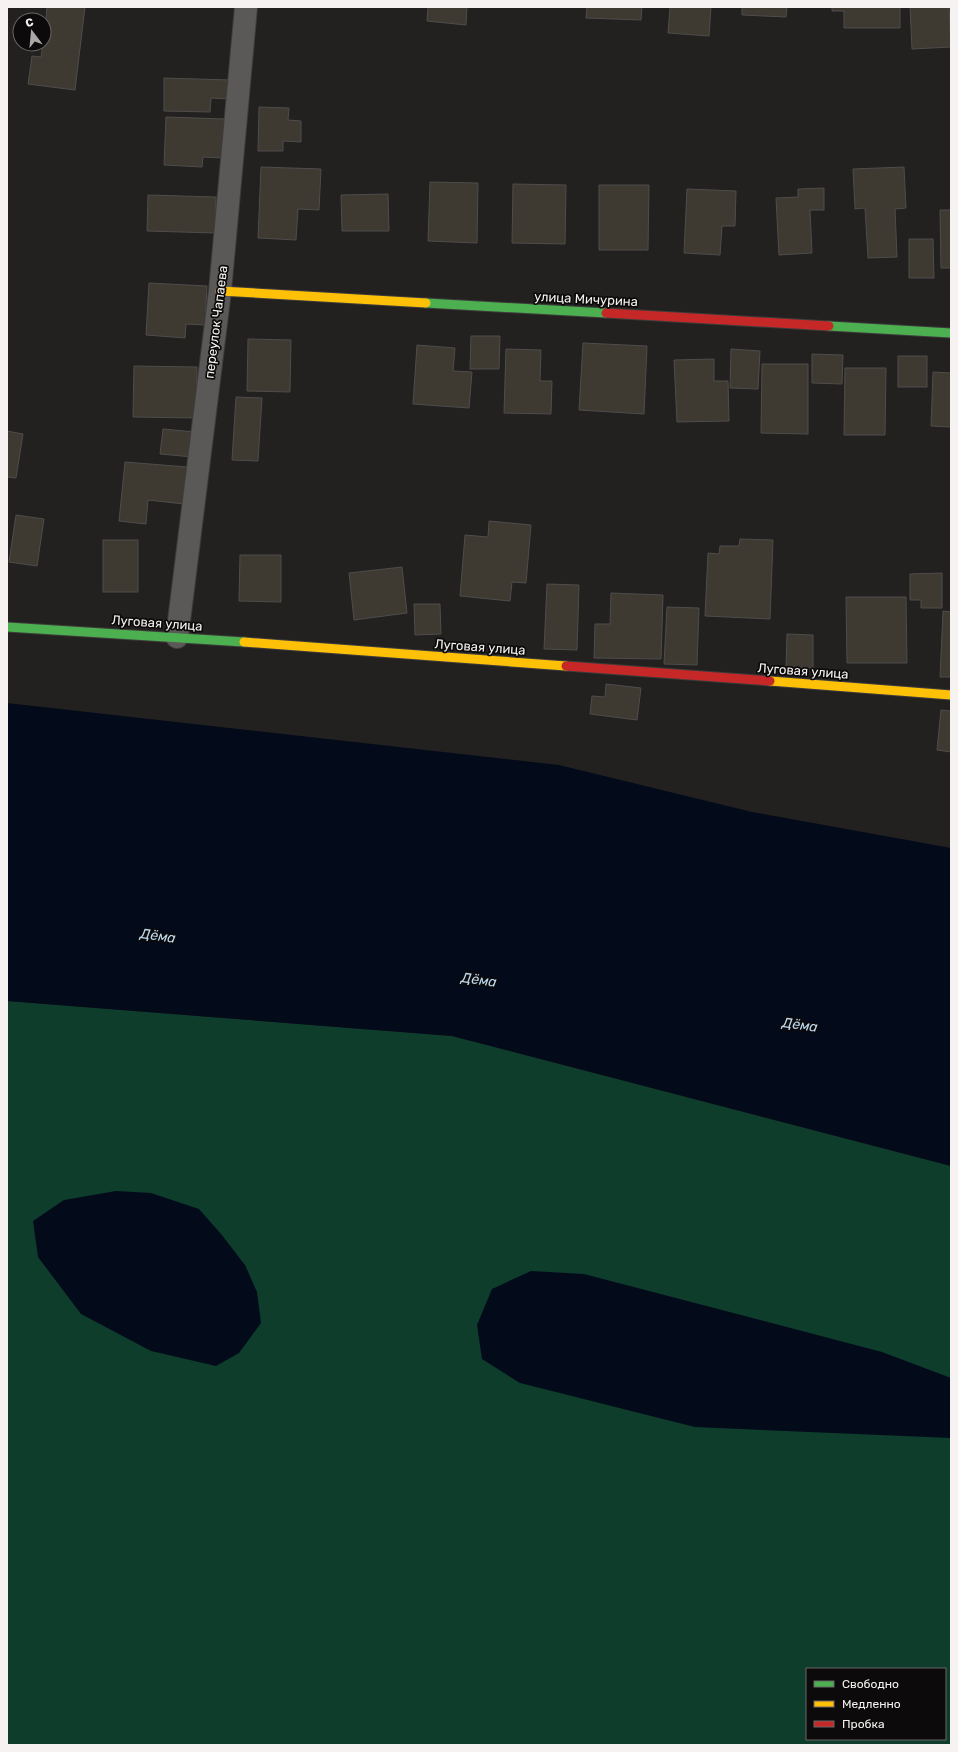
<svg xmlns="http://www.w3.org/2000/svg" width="958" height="1752" font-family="Rubik,sans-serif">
<rect width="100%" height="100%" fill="#222120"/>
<path fill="#0e3d2c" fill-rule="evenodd" d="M7,1001L452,1036L951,1166V1745H7ZM807,1669H945V1739H807Z"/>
<g fill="#030a1a">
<path d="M7,703L559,765L752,812L951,848V1166L452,1036L7,1001Z"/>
<path d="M116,1191L151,1193L199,1209L221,1234L245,1265L257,1292L261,1323L239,1353L216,1366L151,1351L81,1314L38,1257L33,1221L64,1200Z"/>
<path d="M531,1271L584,1274L882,1352L951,1378V1438L695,1427L520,1383L482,1359L477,1325L492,1289Z"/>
</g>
<g fill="#3e3a31" stroke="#4e4d4c">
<path d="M47,7H85L75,90L28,84L32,56L41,57L43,44H44Z"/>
<path d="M428,7H467L466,25L427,21Z"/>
<path d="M587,7H642L641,20L586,18Z"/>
<path d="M670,7H711L709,36L668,33Z"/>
<path d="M742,7H787L786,17L742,15Z"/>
<path d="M832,7H900V28H844V11H832Z"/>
<path d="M910,7H949L951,47L912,49Z"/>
<path d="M164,78L230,80L229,99L211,98L210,112L164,111Z"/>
<path d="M259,107L289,108L288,120L301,121V142L283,141V151H258Z"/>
<path d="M166,117L225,119L223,158L203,157L202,167L164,165Z"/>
<path d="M261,167L321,169L319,210L298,209L296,240L258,238Z"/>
<path d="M904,167L906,208L895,209L897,257L868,258L865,208L855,209L853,169Z"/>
<path d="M430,182L478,183L477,243L428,241Z"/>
<path d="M513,184L566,185L565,244L512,243Z"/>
<path d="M599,185H649L648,250H599Z"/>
<path d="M824,188V210H810L812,253L779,255L776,198L798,197V189Z"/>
<path d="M687,189L736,191L735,226H722L720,255L684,253Z"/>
<path d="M388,194L389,231H342L341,195Z"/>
<path d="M148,195L216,197L215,233L147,231Z"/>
<path d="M940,210H951V268H941Z"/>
<path d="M909,239H933L934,278H909Z"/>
<path d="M149,283L207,286L205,325L186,324L185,338L146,335Z"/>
<path d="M471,336H500L499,369H470Z"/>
<path d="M248,339L291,340L290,392L247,391Z"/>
<path d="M583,343L647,346L644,414L579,410Z"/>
<path d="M417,345L455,348L453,371L472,372L469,408L413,404Z"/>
<path d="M506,349L541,350L540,381H552L551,414L504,413Z"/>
<path d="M731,349L760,351L758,389L730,388Z"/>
<path d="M812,354L843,355L842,384L812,383Z"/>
<rect x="898" y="356" width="29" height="31"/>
<path d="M714,359V381H728L729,421L677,422L674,360Z"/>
<path d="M762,364H808V434L761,433Z"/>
<path d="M134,366L197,367L196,418L133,417Z"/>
<path d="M845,368H886L885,435H844Z"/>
<path d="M933,372L951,373V427L931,426Z"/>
<path d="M236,397L262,398L258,461L232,460Z"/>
<path d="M163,429L195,432L193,457L160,454Z"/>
<path d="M7,431L23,434L16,478L7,477Z"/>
<path d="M125,462L187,467L184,504L148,500L146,524L119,521Z"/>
<path d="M16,515L44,519L37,566L9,562Z"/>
<path d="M489,521L531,525L526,583L512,582L510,601L460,596L465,535L488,537Z"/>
<path d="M740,539L773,540L770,619L705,616L708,553L719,554L720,546H739Z"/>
<rect x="103" y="540" width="35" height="52"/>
<path d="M240,555H281V602L239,601Z"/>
<path d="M402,567L407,613L354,620L349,573Z"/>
<path d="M942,573V608H921V600H910V574Z"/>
<path d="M547,584L579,585L577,650L544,649Z"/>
<path d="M611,593L663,595L661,659L594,658L595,624H610Z"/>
<path d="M846,597H906L907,663H847Z"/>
<path d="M414,604H440L441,634L415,635Z"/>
<path d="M667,607L699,608L697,665L664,664Z"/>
<path d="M943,611L951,612V677H940Z"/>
<path d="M787,634L813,635V668L786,667Z"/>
<path d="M606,684L641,688L637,720L590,714L592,696L605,697Z"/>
<path d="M941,710L951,711V752L937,750Z"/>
</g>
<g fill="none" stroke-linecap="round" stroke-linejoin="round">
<defs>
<path id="street" d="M177,637L220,291L246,7"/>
<g id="fast">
<path d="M426,303L606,313"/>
<path d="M829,326L951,333"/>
<path d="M7,627L244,642"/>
</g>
<g id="slow">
<path d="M220,291L426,303"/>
<path d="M244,642L566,666"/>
<path d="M770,681L951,695"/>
</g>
<g id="jam">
<path d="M606,313L829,326"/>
<path d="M566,666L770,681"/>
</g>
</defs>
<use href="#street" stroke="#3e3d3c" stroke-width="24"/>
<use href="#fast" stroke="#3e3d3c" stroke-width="11"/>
<use href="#slow" stroke="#3e3d3c" stroke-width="11"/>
<use href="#jam" stroke="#3e3d3c" stroke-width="11"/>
<use href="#street" stroke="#5a5958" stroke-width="22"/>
<use href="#fast" stroke="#4caf50" stroke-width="9"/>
<use href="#slow" stroke="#ffc107" stroke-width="9"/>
<use href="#jam" stroke="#c62828" stroke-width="9"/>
</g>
<g text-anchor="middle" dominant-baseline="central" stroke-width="3.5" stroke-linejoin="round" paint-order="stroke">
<g font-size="13" fill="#f5f2f1" stroke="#0c0a0a">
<text transform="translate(586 299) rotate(3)">улица Мичурина</text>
<text transform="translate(216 322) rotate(-83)">переулок Чапаева</text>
<text transform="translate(157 623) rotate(4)">Луговая улица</text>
<text transform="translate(480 647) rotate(4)">Луговая улица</text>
<text transform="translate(803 671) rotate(4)">Луговая улица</text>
</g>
<g font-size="14" font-style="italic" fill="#bedbf3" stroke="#0c0a0a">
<text transform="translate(158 936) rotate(8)">Дёма</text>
<text transform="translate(479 980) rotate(8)">Дёма</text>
<text transform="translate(800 1025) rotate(8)">Дёма</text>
</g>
</g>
<rect width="958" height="1752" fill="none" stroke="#f5f2f1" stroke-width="16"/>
<rect x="806" y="1668" width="140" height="72" fill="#0c0a0a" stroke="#696766"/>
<rect x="814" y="1681" width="20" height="6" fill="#4caf50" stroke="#696766"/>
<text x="842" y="1688" font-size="12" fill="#f5f2f1">Свободно</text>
<rect x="814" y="1701" width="20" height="6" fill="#ffc107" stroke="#696766"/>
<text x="842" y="1708" font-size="12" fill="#f5f2f1">Медленно</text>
<rect x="814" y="1721" width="20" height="6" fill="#c62828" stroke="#696766"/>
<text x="842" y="1728" font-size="12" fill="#f5f2f1">Пробка</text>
<g transform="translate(32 32) rotate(344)"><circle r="19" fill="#0c0a0a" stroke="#696766"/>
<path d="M0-3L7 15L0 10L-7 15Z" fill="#aba9a8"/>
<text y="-6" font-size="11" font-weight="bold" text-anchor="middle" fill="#f5f2f1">С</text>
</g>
</svg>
